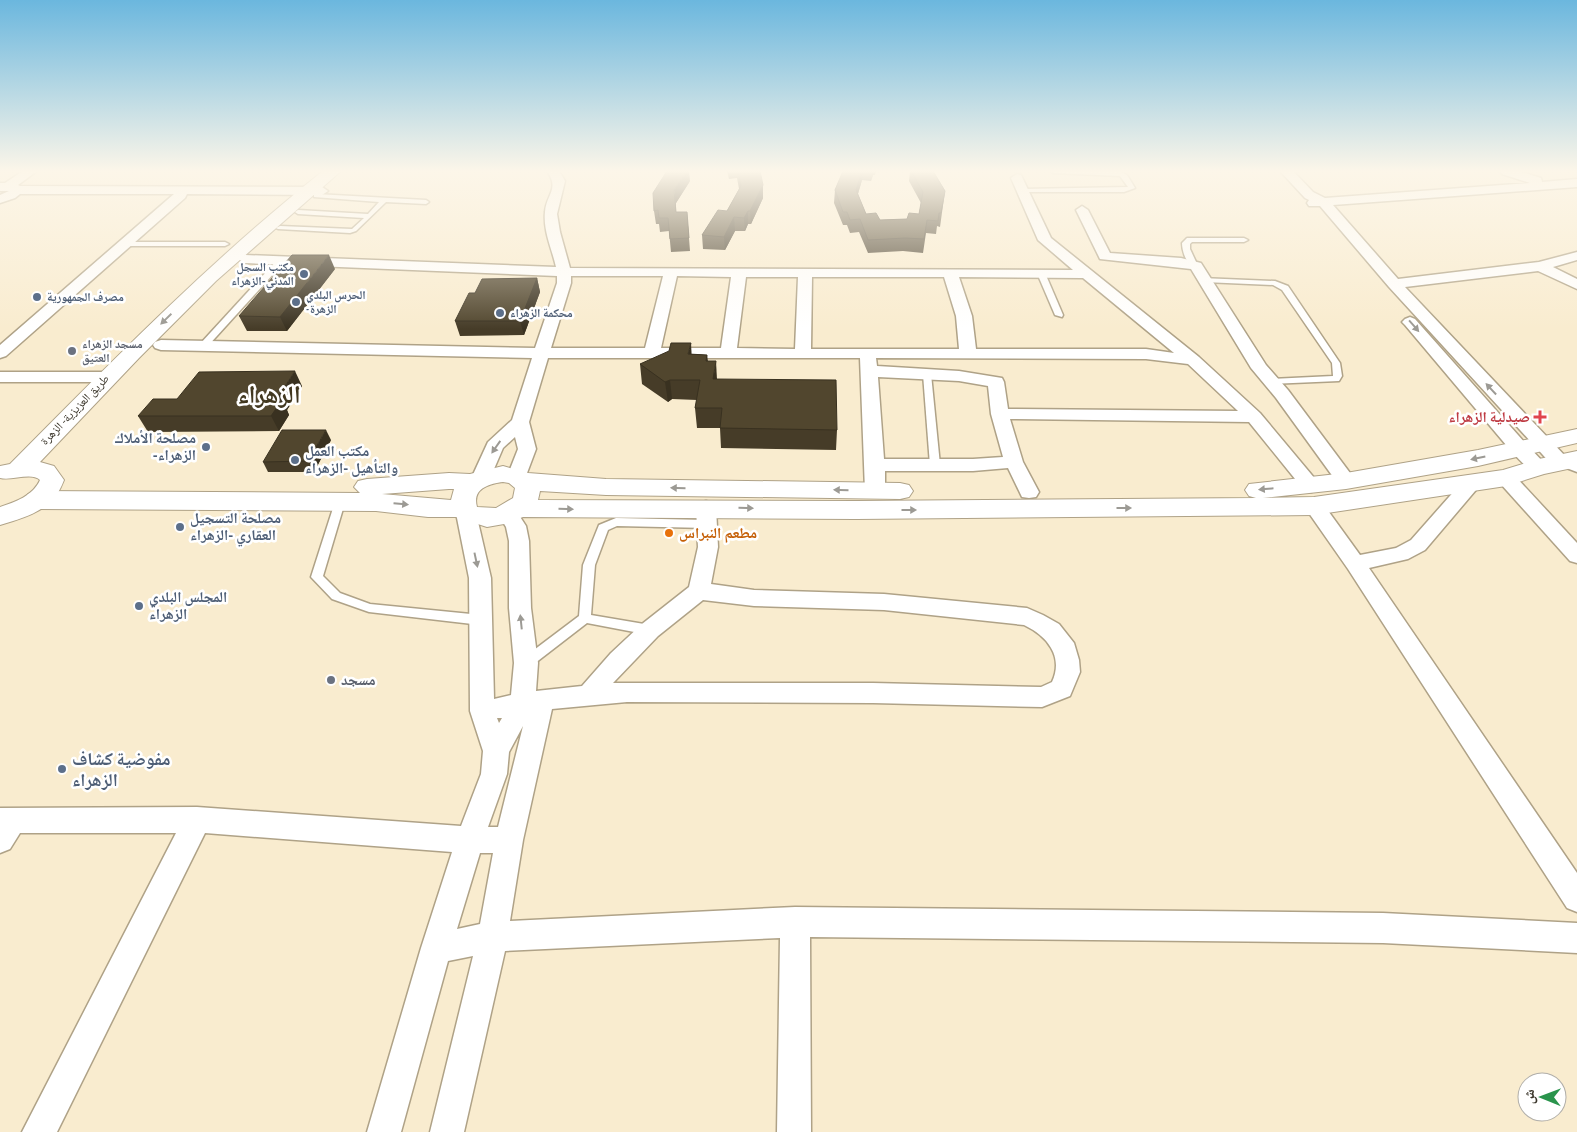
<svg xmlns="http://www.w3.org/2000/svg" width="1577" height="1132" font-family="'Source Sans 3','Noto Naskh Arabic',sans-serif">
<rect width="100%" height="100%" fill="#f9eccf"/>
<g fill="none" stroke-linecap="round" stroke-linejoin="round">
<defs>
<g id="service">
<path d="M1050,171L1121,172L1127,175L1135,188L1124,192H1021L1020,191L1023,189L1128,187L1120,176L1053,173Z"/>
<path d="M316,194L426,200L429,202L426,204L386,202L356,231L350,233L278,229L276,228L280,226L352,229L364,218L298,214L295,212L298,210L368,214L379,202L314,197V195Z"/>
<path d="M1187,238H1244L1248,240L1244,242H1192L1190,244V249L1197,264L1193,266C1186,263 1182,251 1182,243Z"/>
<path d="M122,242H225L229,244L225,246H125L121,244Z"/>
<path d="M278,259L285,261L206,348H200V344Z"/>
<path d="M1038,271L1045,273L1063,315L1062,317L1055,315L1037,273Z"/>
<path d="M1201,278L1275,281L1288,286L1340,363L1342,376L1339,381L1268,384V380L1271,379L1333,376L1332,363L1282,290L1273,285L1204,282H1201Z"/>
<path d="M927,371L931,374L940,465L935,468L930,465L923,374Z"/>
<path d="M1560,459L1577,465V472L1556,464L1555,462L1556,460Z"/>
<path d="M340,499L345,502L323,576L340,593L370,604L481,615L485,617L487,620L485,623L481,625L369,612L332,599L311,577L335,502Z"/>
<path d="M616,518L707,520L712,524L707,528L617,526L608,530L595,565L591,615L650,625L654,627L656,630L654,633L650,635L587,623L530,667L526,668L522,667L520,663L522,659L579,616L583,565L599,525Z"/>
</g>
<g id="minor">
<path d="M23,171H37L18,185L20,186L322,187L328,191L322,195L187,194L185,198L6,356L0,358V345L174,194H20L15,198L0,203V195L9,191H0V183H5Z"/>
<path d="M547,171H559L565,181L557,214L560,232L570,268L1073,270L1038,240L1011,178L1017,174L1021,175L1051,238L1199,357L1260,413L1321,486L1318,490L1311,492L1304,490L1249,422L1010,419L1023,462L1039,492L1036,497L1029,498L1022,497L1008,468L973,471H885V491L882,496L875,497L868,496L865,491L860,358H548L529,422L536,449L524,481L517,483L510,481L507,477L518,449L515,437L503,448L488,483L481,485L474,483L471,479L488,442L512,420L532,358L161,350L155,348L153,345L155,342L161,340L535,348L557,283V276L245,263L238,259L245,255L556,267C552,249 543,231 545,212C546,195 560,189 547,171ZM571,276H663L645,348H551L571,283ZM677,276L731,277L721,348H661ZM746,277H798L795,349L737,348ZM812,277H944L956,316L959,349H811ZM959,277L1083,278L1174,353L1146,349H976L972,316ZM876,358L1146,359L1188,364L1238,411L1008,409L1004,382L1002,378L959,371L877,366ZM878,377L959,381L988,386L991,414L1003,457L973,459H884Z"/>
<path d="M1280,171H1293L1313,192L1325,198L1530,183L1502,174L1500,171H1518L1541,178L1542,182L1577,179V187L1333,205L1398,279L1539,262L1577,252V260L1553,267L1577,279V289L1538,271L1405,287L1567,458L1569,462L1567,466L1560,468L1553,466L1389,287L1320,206H1309L1307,203L1309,200L1305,198Z"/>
<path d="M1082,206L1088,210L1110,253L1181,258L1201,263L1266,365L1288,390L1353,477L1356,481L1353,485L1346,487L1339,485L1276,398L1251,368L1191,269L1100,259L1076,210Z"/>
<path d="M1410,317L1415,319L1526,444L1548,467L1546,471C1531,475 1522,462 1512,452L1405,325L1402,322L1405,319Z"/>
<path d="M0,372H108L114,373L116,377L114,381L108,382H0Z"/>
<path d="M1506,472L1513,474L1577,543V563L1570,561L1499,482L1496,478L1499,474Z"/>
<path d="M1471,478L1478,480L1481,484L1425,550L1408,559L1369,568L1577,873V912L1567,908L1348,569L1304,506L1307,501L1314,499L1321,501L1360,555L1396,548L1411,540L1464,480Z"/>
<path d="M706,501L713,503L716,508L718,547L711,584L754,590L884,594L1027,608L1043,615L1059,624L1074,643L1079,660L1080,672L1070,696L1042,707L873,703L627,702L552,709L523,840L510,921L795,907L1383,913L1577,923V953L1383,943L810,937L811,1132H777L780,938L505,951L464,1132H430L473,956L448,961L401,1132H367L421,948L452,852L205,833L57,1132H22L176,833H20L10,849L0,853V808L197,807L461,826L481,774L483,751L470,711L469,578L456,513L459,508L466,506L473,508L476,513L491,578L494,699L511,695L514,663L509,608V541L506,527L498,514L501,509L508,507L515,509L526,526L529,541L531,608L538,663L536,691L582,686L611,653L642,624L689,587L698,547L696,508L699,503ZM703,600L754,606L884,610L1024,625C1047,636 1064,656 1052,682L1041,687L873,683H613L658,636ZM497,718H502L499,723ZM523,726L498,827H488L507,774L509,752ZM480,853H493L480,924L457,929Z"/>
</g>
<path id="tertiary" d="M1577,429V443L1478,466L1346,489L1263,498L1314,497L1503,470L1539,459L1577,451V467L1544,474L1506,486L1314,515L856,519L523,517L504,524L487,527L456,517H428L376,511L37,509L28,506L24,500L28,494L37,491L360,493L354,487L358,481L367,479L449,473L470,474L503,466L528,473L606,479L900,483L909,485L913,491L909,497L900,499L606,495L540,491L538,500L856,501L1256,498L1249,496L1245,490L1249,484L1346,473L1478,450ZM503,482L509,483L515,488L513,498L496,508L477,507C472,489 488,484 503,482ZM454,489L451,500L382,494L449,489Z"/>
<path id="primary" d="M323,171H341L216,281L139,358L40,462L54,466L64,480C54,509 28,517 0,525V507C15,502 33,496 40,480C31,472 12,481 0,478V466L10,464C111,362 211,260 323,171Z"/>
</defs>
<use href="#service" stroke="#afa287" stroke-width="3"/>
<use href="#minor" stroke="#afa287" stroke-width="3"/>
<use href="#tertiary" stroke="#afa287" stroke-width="2"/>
<use href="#primary" stroke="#afa287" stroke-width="2"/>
<use href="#service" fill="#fff" fill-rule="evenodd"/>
<use href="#minor" fill="#fff" fill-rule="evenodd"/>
<use href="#tertiary" fill="#fff" fill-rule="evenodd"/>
<use href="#primary" fill="#fff" fill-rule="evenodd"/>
</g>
<g fill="#463c28">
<path d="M727,171H760L763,198L751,224H748L745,231H735L725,250L703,249L702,235L727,211L739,189L737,178L729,179Z"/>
<path d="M843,171H876L875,175H873L871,181L862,180L858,194L866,214L880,220L907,219L919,214L921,203L909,181L910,171H933L945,191L940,227L937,226L936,234L926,233L923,253L903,251L868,253L859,232L850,233L847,225H843L834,203L835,190Z"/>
<path d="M690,181L676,203V212H687L690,251L671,252L669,231L660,232L659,224H656L654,211Z"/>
<path d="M335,269L287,331H247L239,316Z"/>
<path d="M537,278L540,292L524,335L460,336L455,321L475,293Z"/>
<path d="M692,354L707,355L708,361L717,379L837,430L836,450L721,448L720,428H697L695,408L697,400L672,399L668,402L642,384L640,364Z"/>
<path d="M302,386L287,410L289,415L279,431L148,432L138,416Z"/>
<path d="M331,440L314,472H268L263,462Z"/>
</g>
<g fill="#393120">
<path d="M687,171H689L690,181L676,203L674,190Z"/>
<path d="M862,171H863L862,180L855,203L856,190Z"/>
<path d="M872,171H873V175L871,181Z"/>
<path d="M763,185V198L751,224L750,211Z"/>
<path d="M748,211V224L745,231L744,218Z"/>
<path d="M734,217L735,231L725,250L724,237Z"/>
<path d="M329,255L335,269L287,331L280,317Z"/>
<path d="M537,278L540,292L524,335L520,321Z"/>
<path d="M691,343L692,362L688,354Z"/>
<path d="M716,361L717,380L713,379Z"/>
<path d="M295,371L302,386L287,410L289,415L279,431L271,416L276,400Z"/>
<path d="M670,380L672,399L668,402L665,382Z"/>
<path d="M326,430L331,440L314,472L308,461Z"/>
</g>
<g fill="#51462e" stroke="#393120">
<path d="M667,171H687L674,190L676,212H687L689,238L670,239L668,218H659L658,210L654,211L653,193Z"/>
<path d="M738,171H760L763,185L750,211H748L744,218L734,217L724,237L702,235L718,210L727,211L741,186Z"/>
<path d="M843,171H862L856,190L866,214L876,213L880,220L907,219L909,213L919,214L923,192L911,171H933L945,191L941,213H939L938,221L927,220L924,239L905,238L868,240L860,219L850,220L847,212H843L835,190Z"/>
<path d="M292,255H329L280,317L239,316Z"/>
<path d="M537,278L520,321H455L469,293H475L482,279Z"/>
<path d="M671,343H691L688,354L707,355L706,361H716L713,379L836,380L837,430L720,428L722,408H695L700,380H670L665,382L640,364L669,351Z"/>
<path d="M295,371L276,400H282L271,416H138L153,399H177L199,372Z"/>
<path d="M282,430H326L308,461L263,462Z"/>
</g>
<defs><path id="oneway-solid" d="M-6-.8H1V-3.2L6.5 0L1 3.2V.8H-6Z" transform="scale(1.25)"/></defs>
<g fill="#9c9a94">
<use href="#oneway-solid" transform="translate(166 319) rotate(136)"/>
<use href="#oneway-solid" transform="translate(1414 326) rotate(49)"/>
<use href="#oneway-solid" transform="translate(1491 389) rotate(-133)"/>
<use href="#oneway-solid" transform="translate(496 447) rotate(125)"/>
<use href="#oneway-solid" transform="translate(1478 458) rotate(168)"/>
<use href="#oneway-solid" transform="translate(678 488) rotate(-179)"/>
<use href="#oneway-solid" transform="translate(1266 489) rotate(175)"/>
<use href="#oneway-solid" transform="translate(841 490) rotate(-179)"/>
<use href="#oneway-solid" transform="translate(401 504) rotate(5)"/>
<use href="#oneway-solid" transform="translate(746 508) rotate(1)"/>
<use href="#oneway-solid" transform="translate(1124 508)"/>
<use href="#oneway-solid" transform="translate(566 509) rotate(1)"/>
<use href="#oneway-solid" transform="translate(909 510)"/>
<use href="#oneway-solid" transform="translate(476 560) rotate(78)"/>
<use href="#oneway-solid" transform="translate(521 622) rotate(-96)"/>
</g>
<linearGradient id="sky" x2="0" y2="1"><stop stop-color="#6bb7de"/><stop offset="0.52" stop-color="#fcf6e9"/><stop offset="1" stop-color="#fcf6e9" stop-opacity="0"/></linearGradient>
<rect width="1577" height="329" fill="url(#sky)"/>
<g fill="#5c6f8a" stroke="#fff" stroke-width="2">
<circle cx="304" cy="274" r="5"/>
<circle cx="37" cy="297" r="5"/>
<circle cx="296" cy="302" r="5"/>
<circle cx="500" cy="313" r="5"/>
<circle cx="206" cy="447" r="5"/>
<circle cx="295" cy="460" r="5"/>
<circle cx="180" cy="527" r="5"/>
<circle cx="139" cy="606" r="5"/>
<circle cx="62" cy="769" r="5"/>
</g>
<g fill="#6b7280" stroke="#fff" stroke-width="2">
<circle cx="72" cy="351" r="5"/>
<circle cx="331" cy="680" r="5"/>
</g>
<path fill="#e0444e" stroke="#fff" stroke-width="2" d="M1537.5 409.5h5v5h5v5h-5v5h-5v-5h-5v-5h5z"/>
<circle fill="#e8710a" stroke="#fff" stroke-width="2" cx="669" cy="533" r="5"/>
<g text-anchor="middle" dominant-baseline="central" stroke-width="5" stroke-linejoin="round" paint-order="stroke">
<g font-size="12" font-weight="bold" fill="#4e5e75" stroke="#fff" text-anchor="start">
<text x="294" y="267" text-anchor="end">مكتب السجل<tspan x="294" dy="14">المدني-الزهراء</tspan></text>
<text x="306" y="295">الحرس البلدي<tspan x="306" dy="14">-الزهرة</tspan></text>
<text x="47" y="297">مصرف الجمهورية</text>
<text x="510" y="313">محكمة الزهراء</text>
</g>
<g font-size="12" font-weight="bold" fill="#5b616d" stroke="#fff" text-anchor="start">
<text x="82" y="344">مسجد الزهراء<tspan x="82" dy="14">العتيق</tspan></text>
</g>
<g font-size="12" fill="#393429" stroke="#fff">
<text transform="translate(75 410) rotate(-46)">طريق العزيزية- الزهرة</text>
</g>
<g font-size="15" font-weight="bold" fill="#be3a42" stroke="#fff" text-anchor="end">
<text x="1530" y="417">صيدلية الزهراء</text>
</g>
<g font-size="15" font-weight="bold" fill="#4e5e75" stroke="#fff" text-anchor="start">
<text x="196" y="438" text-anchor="end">مصلحة الأملاك<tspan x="196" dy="17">-الزهراء</tspan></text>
<text x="305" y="451">مكتب العمل<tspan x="305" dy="17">والتأهيل -الزهراء</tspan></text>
<text x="190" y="518">مصلحة التسجيل<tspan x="190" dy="17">العقاري -الزهراء</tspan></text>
<text x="149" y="597">المجلس البلدي<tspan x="149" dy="17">الزهراء</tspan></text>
</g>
<g font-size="15" font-weight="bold" fill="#c56008" stroke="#fff" text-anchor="start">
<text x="679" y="533">مطعم النبراس</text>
</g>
<g font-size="15" font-weight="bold" fill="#5b616d" stroke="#fff" text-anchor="start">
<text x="341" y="680">مسجد</text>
</g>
<g font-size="18" font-weight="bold" fill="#4e5e75" stroke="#fff" text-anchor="start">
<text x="72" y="759">مفوضية كشاف<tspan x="72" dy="21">الزهراء</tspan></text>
</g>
<g font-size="25" font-weight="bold" fill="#423820" stroke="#fff">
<text x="269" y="395">الزهراء</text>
</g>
</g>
<g transform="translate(1542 1097) rotate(271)"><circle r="24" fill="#ffffff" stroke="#b0aea9"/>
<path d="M0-4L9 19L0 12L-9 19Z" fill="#2a944c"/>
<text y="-8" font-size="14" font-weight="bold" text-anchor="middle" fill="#393429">ش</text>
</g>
</svg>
